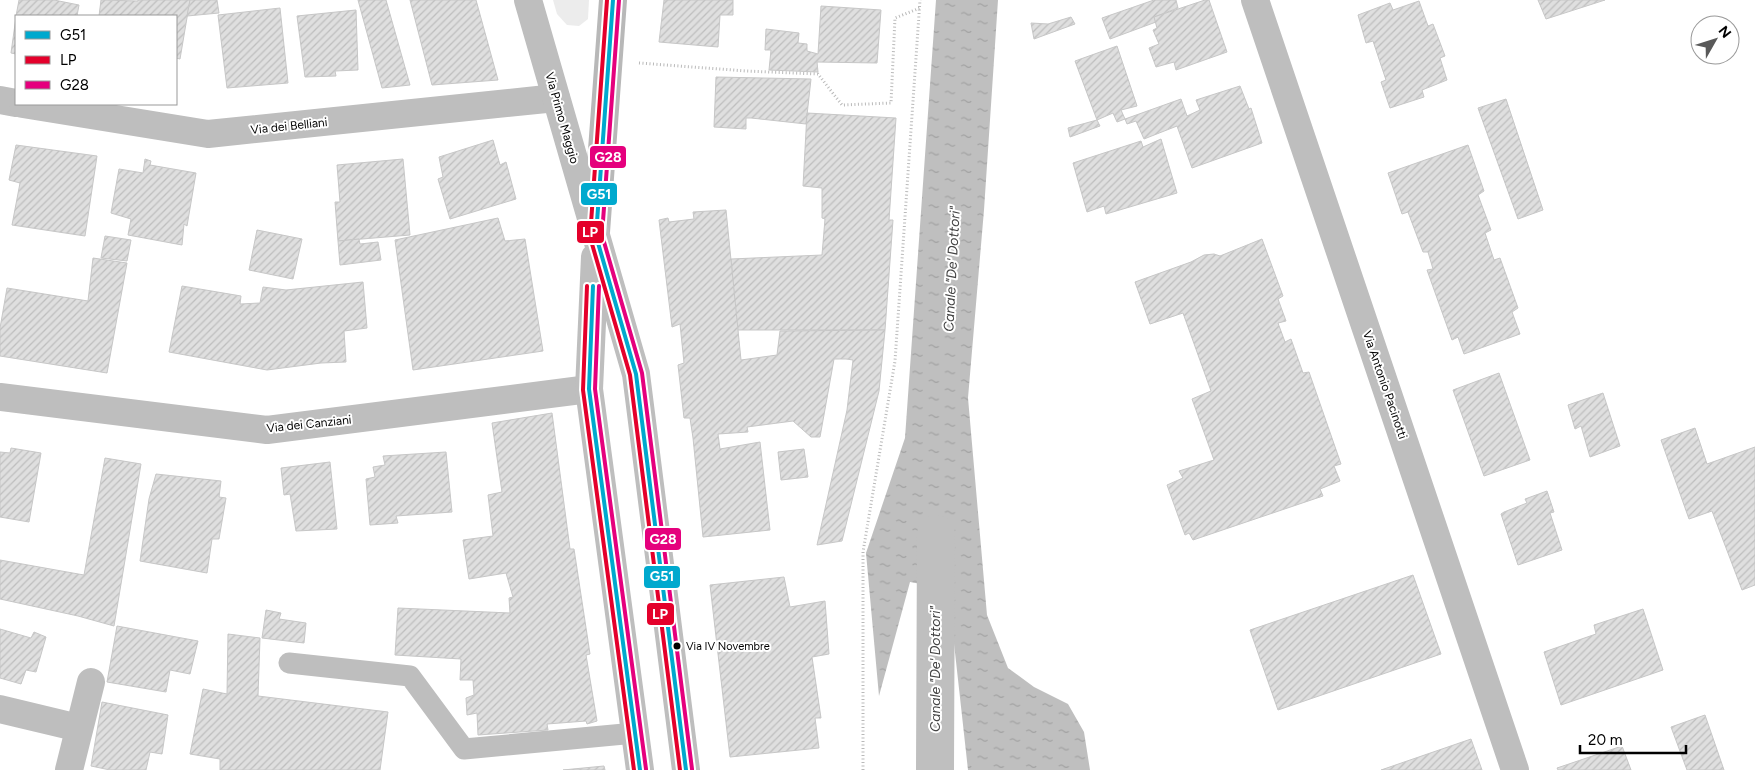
<svg xmlns="http://www.w3.org/2000/svg" width="1755" height="770" font-family="Figtree,sans-serif">
<defs>
<pattern id="water-ripples" width="26" height="14" patternUnits="userSpaceOnUse" patternTransform="scale(1.25)"><rect width="26" height="14" fill="#bfbfbf"/><path d="M2 4q2-2 4 0t4 0M15 11q2-2 4 0t4 0" fill="none" stroke="#a2a2a2"/></pattern>
<pattern id="building-hatch" width="6" height="6" patternUnits="userSpaceOnUse" patternTransform="scale(1.25)"><rect width="6" height="6" fill="#dfdfdf"/><path d="M-1 1l2-2M0 6l6-6M5 7l2-2" fill="none" stroke="#bebebe"/></pattern>
</defs>
<rect width="100%" height="100%" fill="#fff"/>
<path fill="#ececec" d="M553,0H589L588,19L579,26L567,25L557,14Z"/>
<path fill="url(#water-ripples)" d="M936,0H998L984,210L968,398L987,615L1008,668L1034,687L1068,704L1084,732L1090,770H968L948,589L910,582L879,696L866,553L905,438Z"/>
<g fill="none" stroke-linecap="round" stroke-linejoin="round">
<path stroke="#bfbfbf" stroke-width="38" d="M935,770L936,534"/>
</g>
<g fill="url(#building-hatch)" stroke="#c7c7c7">
<path d="M19,0H54L79,5L77,16H16Z"/>
<path d="M101,0L138,1V0H190L180,59L176,58V16H99Z"/>
<path d="M190,0H217L219,13L187,16Z"/>
<path d="M358,0H386L410,85L382,88Z"/>
<path d="M410,0H476L498,80L432,85Z"/>
<path d="M664,0H733V15H720L718,47L659,42Z"/>
<path d="M1154,0H1176L1178,8L1154,17L1156,22L1110,39L1102,18Z"/>
<path d="M1205,0H1209L1227,52L1176,70L1174,62L1156,67L1149,48L1159,44L1153,30L1157,28L1154,17Z"/>
<path d="M1538,0H1605L1546,19Z"/>
<path d="M1419,1L1428,26L1433,24L1445,56L1440,58L1447,80L1422,90L1424,97L1390,108L1381,82L1386,80L1373,41L1366,43L1358,15L1390,3L1393,10Z"/>
<path d="M821,6L881,10L877,63L817,62L818,72L769,70L771,50H765L766,29L799,33L798,43L807,44V51L818,54Z"/>
<path d="M280,8L288,83L227,88L218,15Z"/>
<path d="M356,10L358,70L335,71L336,76L305,77L297,16Z"/>
<path d="M16,17V54L11,53Z"/>
<path d="M1071,17L1075,24L1034,39L1031,23L1048,24Z"/>
<path d="M1117,46L1137,106L1121,110L1125,119L1117,122L1113,113L1097,120L1075,61Z"/>
<path d="M716,77L811,79L806,124L751,118H746V129L714,127Z"/>
<path d="M1240,86L1249,109L1251,108L1262,143L1192,168L1177,126L1144,139L1136,121L1127,124L1125,119L1181,99L1187,116L1200,110L1196,100Z"/>
<path d="M1506,99L1543,210L1518,219L1478,108Z"/>
<path d="M807,113L896,118L889,220H893L885,330H737L731,259L822,255L825,219L822,218V188L803,186Z"/>
<path d="M1097,120L1100,126L1070,137L1068,128Z"/>
<path d="M1161,139L1177,193L1106,214L1104,206L1087,212L1073,163L1141,141L1143,147Z"/>
<path d="M493,140L500,165L506,162L516,199L450,219L438,179L443,177L439,157Z"/>
<path d="M16,145L97,156L85,236L12,225L20,183L9,180Z"/>
<path d="M1468,145L1484,191L1478,195L1491,230L1485,233L1494,260L1500,258L1518,308L1512,312L1520,334L1464,354L1458,337L1452,340L1427,270L1433,269L1428,252H1423L1408,212L1402,214L1388,173Z"/>
<path d="M145,159L151,161L150,165L196,173L187,226L184,224L182,245L128,235L131,219L111,213L119,169L143,173Z"/>
<path d="M403,159L410,235L338,241L335,202H340L337,165Z"/>
<path d="M726,210L741,360L777,355L780,331L885,330L879,391L842,541L817,545L847,410L853,360L846,359H834L820,437H811L793,421L747,427L748,432L718,434L720,449L760,442L770,530L703,537L693,438L690,418H684L678,365L684,363L680,324L672,327L659,220L668,218L669,222L694,219L693,212Z"/>
<path d="M498,218L505,241L525,239L543,351L413,370L395,240Z"/>
<path d="M257,230L302,239L293,279L249,270Z"/>
<path d="M105,236L131,240L127,261L101,258Z"/>
<path d="M359,239L360,244L378,242L381,260L340,265L338,241Z"/>
<path d="M1262,239L1283,296L1278,299L1286,321L1278,323L1285,342L1291,339L1303,373L1309,372L1341,464L1334,466L1340,481L1320,489L1323,496L1193,540L1189,533L1185,535L1167,485L1183,478L1179,471L1214,460L1192,399L1211,391L1183,313L1150,324L1135,282L1191,262L1204,255L1214,254L1220,256Z"/>
<path d="M93,258L127,263L107,373L0,356V328L7,288L88,301Z"/>
<path d="M363,282L367,328L344,331L346,362L321,363L267,370L169,352L182,286L241,296L240,304L260,303L263,287L286,290Z"/>
<path d="M1499,373L1530,460L1484,476L1453,390Z"/>
<path d="M1603,393L1620,446L1590,457L1581,426L1575,429L1568,405Z"/>
<path d="M552,413L570,549H574L590,654L586,655L597,721L587,724L586,721L547,724L548,730L478,735L477,713L467,715L466,698L474,695L473,680H460L461,659L395,655L398,608L510,613L509,598L513,597L506,573L469,579L463,540L493,536L488,495L502,492L492,423Z"/>
<path d="M1695,428L1707,464L1755,447V585L1742,590L1712,511L1689,519L1661,440Z"/>
<path d="M11,448L41,453L29,522L0,517V452L10,453Z"/>
<path d="M804,449L808,477L781,480L778,452Z"/>
<path d="M446,452L452,512L396,516L398,523L370,525L366,479L375,477L373,467L385,465L383,456Z"/>
<path d="M105,458L141,464L114,626L78,616L0,599V560L84,575Z"/>
<path d="M330,462L337,529L296,531L290,494L284,495L281,468Z"/>
<path d="M156,474L221,481L219,497L226,498L219,539H212L207,573L140,561L149,499Z"/>
<path d="M1547,491L1554,512L1550,513L1562,550L1518,565L1501,514L1504,512L1527,503L1525,499Z"/>
<path d="M1413,575L1441,654L1278,710L1250,630Z"/>
<path d="M784,577L790,607L825,601L829,654L812,657L821,718H815L819,748L730,757L710,585Z"/>
<path d="M1643,609L1663,670L1561,705L1544,652L1596,634L1594,625Z"/>
<path d="M266,610L281,613L279,619L306,623L304,643L262,638Z"/>
<path d="M117,626L198,641L190,674L170,670L166,692L107,682Z"/>
<path d="M0,629L31,638L34,632L46,637L36,672L26,670L21,684L0,678Z"/>
<path d="M228,634L260,638L258,696L388,712L380,770H220V759L190,754L203,689L227,694Z"/>
<path d="M102,702L168,715L162,754L150,752L146,770H110L91,766Z"/>
<path d="M1705,715L1724,770H1687L1671,727Z"/>
<path d="M1471,739L1482,770H1381Z"/>
<path d="M1622,746L1631,770H1558L1557,768Z"/>
<path d="M604,766L605,770H563L573,769Z"/>
</g>
<g fill="none" stroke-linecap="round" stroke-linejoin="round">
<g stroke="#b9b9b9" stroke-width="3" stroke-dasharray="1 2.5" stroke-linecap="butt">
<path d="M639,63L746,71L818,74L842,105L891,103L895,18L920,8"/>
<path d="M863,770V552L895,361L920,0"/>
</g>
<path stroke="#bebebe" stroke-width="21" d="M289,663L410,676L464,749L635,733"/>
<g stroke="#bebebe" stroke-width="28">
<path d="M1255,0L1515,770"/>
<path d="M0,100L16,103"/>
<path d="M23,104L208,134L556,98"/>
<path d="M0,397L267,430L589,389"/>
<path d="M0,709L79,728"/>
<path d="M69,770L91,682"/>
</g>
<path stroke="#b8b8b8" stroke-width="28" d="M596,232L613,0"/>
<g stroke="#bebebe" stroke-width="28">
<path d="M528,0L636,374L686,770"/>
<path d="M595,257L589,389L640,770"/>
</g>
<defs>
<g id="bus-1">
<path d="M613,0L596,236L636,374L686,770"/>
<path d="M593,286L589,389L640,770"/>
</g>
<g id="bus-2">
<path d="M607,0L590,237L630,375L680,770"/>
<path d="M587,286L583,390L634,770"/>
</g>
<g id="bus-3">
<path d="M619,0L602,235L642,373L692,769"/>
<path d="M599,286L595,389L646,769"/>
</g>
</defs>
<use href="#bus-1" stroke="#fff" stroke-width="8"/>
<use href="#bus-2" stroke="#fff" stroke-width="8"/>
<use href="#bus-3" stroke="#fff" stroke-width="8"/>
<use href="#bus-1" stroke="#00a9ce" stroke-width="4"/>
<use href="#bus-2" stroke="#e4002b" stroke-width="4"/>
<use href="#bus-3" stroke="#e5007d" stroke-width="4"/>
</g>
<circle fill="#000" stroke="#fff" stroke-width="2" cx="677" cy="646" r="4.5"/>
<g text-anchor="middle" dominant-baseline="central" stroke-width="4" stroke-linejoin="round" paint-order="stroke">
<g font-size="11" fill="#000" stroke="#fff" text-anchor="start">
<text x="686" y="646">Via IV Novembre</text>
</g>
<g font-size="12" fill="#000" stroke="#fff">
<text transform="translate(562 118) rotate(74)">Via Primo Maggio</text>
<text transform="translate(289 126) rotate(-6)">Via dei Belliani</text>
<text transform="translate(1385 385) rotate(71)">Via Antonio Pacinotti</text>
<text transform="translate(309 424) rotate(-6)">Via dei Canziani</text>
</g>
<g font-size="14" font-style="italic" fill="#444" stroke="#fff">
<text transform="translate(952 269) rotate(-87)">Canale "De' Dottori"</text>
<text transform="translate(935 669) rotate(-90)">Canale "De' Dottori"</text>
</g>
</g>
<g stroke="#fff" stroke-width="2">
<rect x="589" y="145" width="38" height="24" rx="5" fill="#e5007d"/>
<rect x="580" y="182" width="38" height="24" rx="5" fill="#00a9ce"/>
<rect x="576" y="220" width="29" height="24" rx="5" fill="#e4002b"/>
<rect x="644" y="527" width="38" height="24" rx="5" fill="#e5007d"/>
<rect x="643" y="565" width="38" height="24" rx="5" fill="#00a9ce"/>
<rect x="646" y="602" width="29" height="24" rx="5" fill="#e4002b"/>
</g>
<g font-size="14" text-anchor="middle" font-weight="bold" fill="#fff">
<text x="608" y="162">G28</text>
<text x="599" y="199">G51</text>
<text x="590" y="237">LP</text>
<text x="663" y="544">G28</text>
<text x="662" y="581">G51</text>
<text x="660" y="619">LP</text>
</g>
<rect x="15" y="15" width="162" height="90" fill="#ffffff" stroke="#999999"/>
<rect x="25" y="31" width="25" height="8" fill="#00a9ce" stroke="#999999"/>
<text x="60" y="40" font-size="15" fill="#000000">G51</text>
<rect x="25" y="56" width="25" height="8" fill="#e4002b" stroke="#999999"/>
<text x="60" y="65" font-size="15" fill="#000000">LP</text>
<rect x="25" y="81" width="25" height="8" fill="#e5007d" stroke="#999999"/>
<text x="60" y="90" font-size="15" fill="#000000">G28</text>
<g transform="translate(1715 40) rotate(51)"><circle r="24" fill="#ffffff" stroke="#999999"/>
<path d="M0-4L9 19L0 12L-9 19Z" fill="#595959"/>
<text y="-8" font-size="14" font-weight="bold" text-anchor="middle" fill="#000000">N</text>
</g>
<path d="M1580 745v8h106v-8" fill="none" stroke="#000000" stroke-width="2.5"/>
<text x="1588" y="745" font-size="15" fill="#000000" stroke="#ffffff" stroke-width="4" paint-order="stroke">20 m</text>
</svg>
